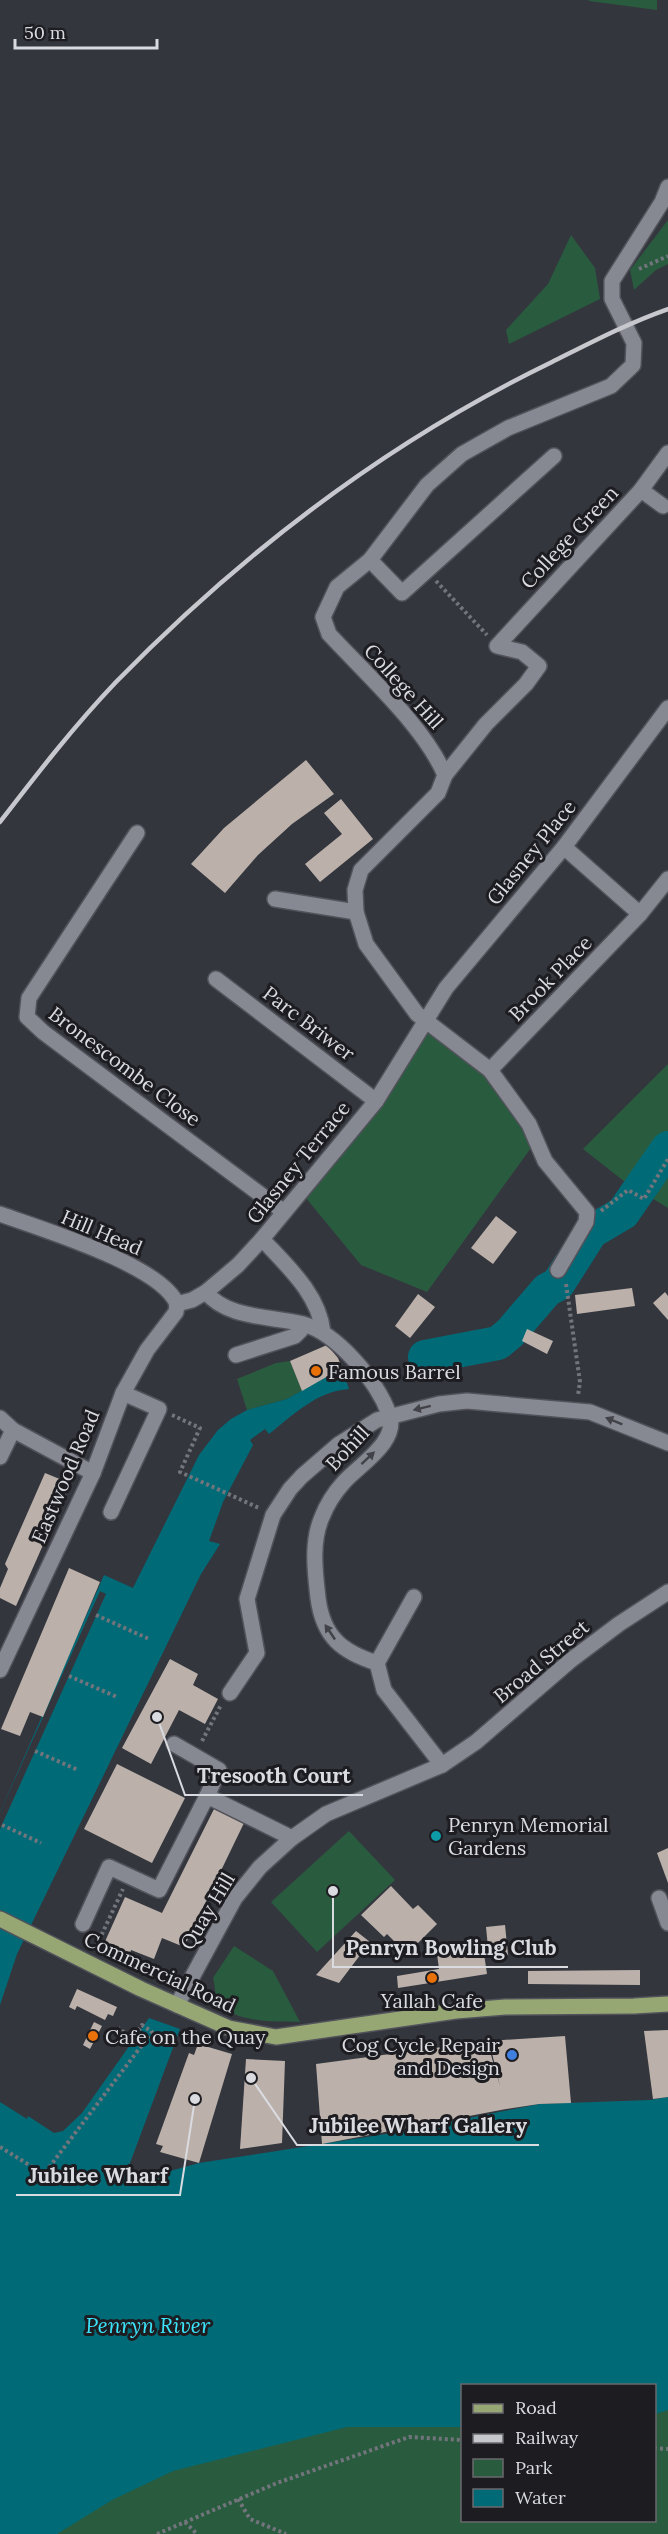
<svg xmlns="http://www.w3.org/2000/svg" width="668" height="2534" font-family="Lora,serif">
<rect width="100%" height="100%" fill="#34363e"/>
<g fill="#295b3f" fill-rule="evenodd">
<path d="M657,0V10L589,1V0Z"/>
<path d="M668,220V264L656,270L634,290L630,270Z"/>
<path d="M571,235L595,268L600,299L509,344L506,330L548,284Z"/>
<path d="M425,1021L490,1070L536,1141L427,1292L361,1265L301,1192Z"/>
<path d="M668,1064V1208L625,1182L583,1149Z"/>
<path d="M290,1361L302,1391L287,1399L247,1410L237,1379L276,1363Z"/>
<path d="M349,1831L395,1880L317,1952L271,1902Z"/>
<path d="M234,1946L273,1971L300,2022C276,2021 233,2024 218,2001C215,1995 215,1985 213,1978Z"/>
<path d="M668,2151V2534H0V2214ZM462,2386H654V2520H462Z"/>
</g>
<g fill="#006b77">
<path d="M342,1368L349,1389C317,1391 293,1415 269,1434L265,1429L250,1440L253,1445L223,1502L209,1541L220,1544L201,1574L17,1954L0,2005V1812L104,1575L133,1588L199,1455L218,1430L231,1419L247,1410L287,1399Z"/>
<path d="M149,2018L180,2029L130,2163V2171L148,2177L199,2163L399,2132L539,2104L650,2100L668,2097V2410L655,2414L654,2386H462V2427H347L173,2471L112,2500L57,2534H0V2102L27,2119L28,2116L54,2133L63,2131L82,2113Z"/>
</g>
<path fill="#34363e" d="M100,1591L106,1594L0,1829V1812Z"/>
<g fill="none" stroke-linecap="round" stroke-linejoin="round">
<path stroke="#006b77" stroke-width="34" d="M425,1357L498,1343L510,1333L547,1290L558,1284L591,1232L623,1213L668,1148"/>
</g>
<g fill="#bbb1aa">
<path d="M306,760L334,794L292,824L258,855L225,893L191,864L224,828Z"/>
<path d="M341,799L373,839L320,882L305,864L342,834L324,813Z"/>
<path d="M496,1216L517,1232L493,1264L471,1248Z"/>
<path d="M632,1288L635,1306L577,1314L575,1295Z"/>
<path d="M665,1292L668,1296V1320L653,1303Z"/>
<path d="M418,1294L435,1307L410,1338L395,1326Z"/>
<path d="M527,1329L553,1341L547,1354L522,1341Z"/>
<path d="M327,1345L338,1358L342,1368L302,1391L290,1361Z"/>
<path d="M45,1473L67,1482L66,1493L16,1606L0,1598V1588L8,1569L5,1564Z"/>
<path d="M69,1568L100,1582L43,1717L30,1712L20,1736L1,1729Z"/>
<path d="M170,1659L198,1674L193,1685L218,1699L205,1724L179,1710L151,1764L122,1748Z"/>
<path d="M117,1764L185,1798L152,1863L84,1829Z"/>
<path d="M214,1809L244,1823L184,1947L162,1938L154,1959L131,1950L129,1957L103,1946L125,1897L162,1913Z"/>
<path d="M668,1848V1883L657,1853Z"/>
<path d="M391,1886L413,1909L418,1905L437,1924L407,1954L387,1934L384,1937L361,1915Z"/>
<path d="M505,1925L508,1955L489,1957L486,1927Z"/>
<path d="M356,1931L370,1942L339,1983L316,1975Z"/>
<path d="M483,1947L487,1974L398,1988L397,1976L439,1969L437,1954Z"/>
<path d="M640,1970V1985L528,1984V1971Z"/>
<path d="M77,1989L117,2007L113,2016L108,2014L105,2020L77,2006L75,2010L69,2007Z"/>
<path d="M94,2022L102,2026L90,2049L83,2045Z"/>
<path d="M668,2030V2097L653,2099L644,2031Z"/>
<path d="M565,2036L571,2103L539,2104L506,2109L322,2144L316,2064L487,2041L500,2086L489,2041Z"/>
<path d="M198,2044L232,2054L199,2163L160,2152L163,2146L156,2144L189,2053L194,2055Z"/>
<path d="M246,2059L285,2061L282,2143L240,2149Z"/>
</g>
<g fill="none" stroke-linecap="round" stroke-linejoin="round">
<defs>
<g id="minor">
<path d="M641,490L663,506"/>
<path d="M370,560L402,593L554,456"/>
<path d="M445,775L486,724L526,684L539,666L522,652L497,646L641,490L668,453"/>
<path d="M137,833L29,998L27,1017L43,1032L284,1212"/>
<path d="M564,847L640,914"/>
<path d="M275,899L356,912"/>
<path d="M216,979L376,1101"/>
<path d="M490,1070L640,914L668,879"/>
<path d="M0,1214C41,1229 161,1265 177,1304"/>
<path d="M262,1239C287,1266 319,1294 323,1332"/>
<path d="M558,1270L586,1222L587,1212L545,1161L529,1124L490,1070L417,1014L366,944L356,912L355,890L361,870L438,793L445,775C424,726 366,674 329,634L323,617L337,587L370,560L427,485L462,454L508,428L611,386L633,365L634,343L612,299V281L662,202L668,187"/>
<path d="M206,1292C227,1319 272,1316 303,1324C337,1333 377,1381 389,1414C400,1441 359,1465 344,1482C335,1492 327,1504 322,1517C311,1542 315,1571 318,1598C323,1637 342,1652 377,1663"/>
<path d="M177,1304L192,1300L206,1292L238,1265L262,1239L376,1101L446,988L564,847L668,708"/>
<path d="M236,1355L295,1336L301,1330L303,1324"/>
<path d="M0,1418L13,1430L93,1473"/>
<path d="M0,1457L13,1430"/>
<path d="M111,1512L159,1409L123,1393"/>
<path d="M377,1663L384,1690L442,1765"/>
<path d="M377,1663L414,1597"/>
<path d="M0,1670L93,1473L123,1393L147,1350L176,1312L177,1304"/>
<path d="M230,1693L257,1653L247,1599L273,1515L290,1489L302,1476L339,1444L377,1420L439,1404L467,1401L590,1412L668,1443"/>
<path d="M174,1744L219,1770L207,1796"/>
<path d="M659,1898L668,1923"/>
<path d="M83,1924L109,1867L159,1890L207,1796L292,1838"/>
<path d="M177,2005L235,1898L260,1867L292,1838L326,1814L442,1765L476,1742L571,1660L619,1624L668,1592"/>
</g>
<path id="major" d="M0,1919L141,1989L229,2028L276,2037L456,2011L505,2007L634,2006L668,2004"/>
</defs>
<use href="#minor" stroke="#51525a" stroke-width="18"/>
<use href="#major" stroke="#51525a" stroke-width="18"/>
<g stroke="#73757c" stroke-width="4" stroke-dasharray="3 3" stroke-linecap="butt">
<path d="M639,269L668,256"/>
<path d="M436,581L487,635"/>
<path d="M601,1211L628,1190L644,1199L668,1159"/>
<path d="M566,1284L580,1382L578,1395"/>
<path d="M172,1415L200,1428L180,1472L259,1508"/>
<path d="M96,1615L149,1639"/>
<path d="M69,1676L117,1697"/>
<path d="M202,1741L221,1705"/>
<path d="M35,1751L78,1770"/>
<path d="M2,1825L41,1843"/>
<path d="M94,1951L123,1889"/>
<path d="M0,2147L44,2174L152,2032L142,2025L133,2039L118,2028"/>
<path d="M654,2448L668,2449"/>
<path d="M238,2499L250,2519L286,2534"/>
<path d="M185,2522L197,2534"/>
<path d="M157,2534L277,2483L409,2437L462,2440"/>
</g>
<use href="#minor" stroke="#868892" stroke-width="15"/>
<use href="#major" stroke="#96a774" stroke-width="15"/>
<path stroke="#c7c8ce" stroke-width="4.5" d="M0,822C37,774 74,726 116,682C243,552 389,441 552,362C590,343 628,323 668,309"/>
</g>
<defs><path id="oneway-solid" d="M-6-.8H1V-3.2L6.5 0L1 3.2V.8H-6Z" transform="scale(1.5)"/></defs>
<g fill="#424249">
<use href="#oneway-solid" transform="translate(422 1408) rotate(166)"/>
<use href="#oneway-solid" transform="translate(614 1421) rotate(-158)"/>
<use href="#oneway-solid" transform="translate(368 1458) rotate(-43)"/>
<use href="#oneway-solid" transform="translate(330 1632) rotate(-124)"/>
</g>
<g fill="#e8710a" stroke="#1d1d21" stroke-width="2">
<circle cx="316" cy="1371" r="6"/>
<circle cx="432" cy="1978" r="6"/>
<circle cx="93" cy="2036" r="6"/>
</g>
<circle fill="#0f9aa8" stroke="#1d1d21" stroke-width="2" cx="436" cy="1836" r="6"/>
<circle fill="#3f7fe0" stroke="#1d1d21" stroke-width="2" cx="512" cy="2055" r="6"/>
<g text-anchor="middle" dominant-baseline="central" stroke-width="6" stroke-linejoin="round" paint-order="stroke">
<g font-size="20" fill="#dadbe1" stroke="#1d1d21">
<text transform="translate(569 537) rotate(-47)">College Green</text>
<text transform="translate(404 686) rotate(48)">College Hill</text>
<text transform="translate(531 852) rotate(-51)">Glasney Place</text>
<text transform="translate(550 978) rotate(-46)">Brook Place</text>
<text transform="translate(309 1023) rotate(37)">Parc Briwer</text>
<text transform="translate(125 1066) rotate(37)">Bronescombe Close</text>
<text transform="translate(298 1162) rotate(-51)">Glasney Terrace</text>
<text transform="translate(102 1232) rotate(23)">Hill Head</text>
<text transform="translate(347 1448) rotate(-47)">Bohill</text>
<text transform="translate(65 1476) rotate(-67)">Eastwood Road</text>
<text transform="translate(541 1661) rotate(-40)">Broad Street</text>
<text transform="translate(207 1911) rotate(-59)">Quay Hill</text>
<text transform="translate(160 1972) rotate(25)">Commercial Road</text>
</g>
<g font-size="20" fill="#dadbe1" stroke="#1d1d21" text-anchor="start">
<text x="328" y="1371">Famous Barrel</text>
<text x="448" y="1824">Penryn Memorial<tspan x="448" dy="23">Gardens</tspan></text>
<text x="432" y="2000" text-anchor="middle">Yallah Cafe</text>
<text x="105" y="2036">Cafe on the Quay</text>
<text x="500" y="2044" text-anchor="end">Cog Cycle Repair<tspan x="500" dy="23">and Design</tspan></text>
</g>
<g font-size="21" font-style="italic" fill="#3be4fa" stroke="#1d1d21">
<text x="148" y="2325">Penryn River</text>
</g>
</g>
<path fill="none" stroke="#dadbe1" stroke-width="2" d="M157 1717L185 1795H363M333 1891L333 1967H568M251 2078L297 2145H539M195 2099L180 2195H16"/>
<g fill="#dadbe1" stroke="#1d1d21" stroke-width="2">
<circle cx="157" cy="1717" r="6"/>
<circle cx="333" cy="1891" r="6"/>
<circle cx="251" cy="2078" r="6"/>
<circle cx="195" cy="2099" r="6"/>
</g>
<g font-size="21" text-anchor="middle" font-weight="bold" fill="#dadbe1" stroke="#1d1d21" stroke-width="6" stroke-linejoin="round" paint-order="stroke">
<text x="274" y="1783">Tresooth Court</text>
<text x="451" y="1955">Penryn Bowling Club</text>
<text x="418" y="2133">Jubilee Wharf Gallery</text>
<text x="98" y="2183">Jubilee Wharf</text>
</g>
<rect x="461" y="2384" width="195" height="138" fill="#1d1d21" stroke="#69696e" stroke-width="1.5"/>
<rect x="473" y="2404" width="30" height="9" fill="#96a774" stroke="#69696e" stroke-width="1.5"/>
<text x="515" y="2414" font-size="18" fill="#dadbe1">Road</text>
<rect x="473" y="2434" width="30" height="9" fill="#c7c8ce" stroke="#69696e" stroke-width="1.5"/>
<text x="515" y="2444" font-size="18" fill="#dadbe1">Railway</text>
<rect x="473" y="2459" width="30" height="18" fill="#295b3f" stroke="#69696e" stroke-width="1.5"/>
<text x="515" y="2474" font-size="18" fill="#dadbe1">Park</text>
<rect x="473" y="2489" width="30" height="18" fill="#006b77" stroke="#69696e" stroke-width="1.5"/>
<text x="515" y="2504" font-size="18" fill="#dadbe1">Water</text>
<path d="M15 39v9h142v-9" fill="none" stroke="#dadbe1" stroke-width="3"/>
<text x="24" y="39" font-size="18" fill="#dadbe1" stroke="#1d1d21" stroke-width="4.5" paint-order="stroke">50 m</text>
</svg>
